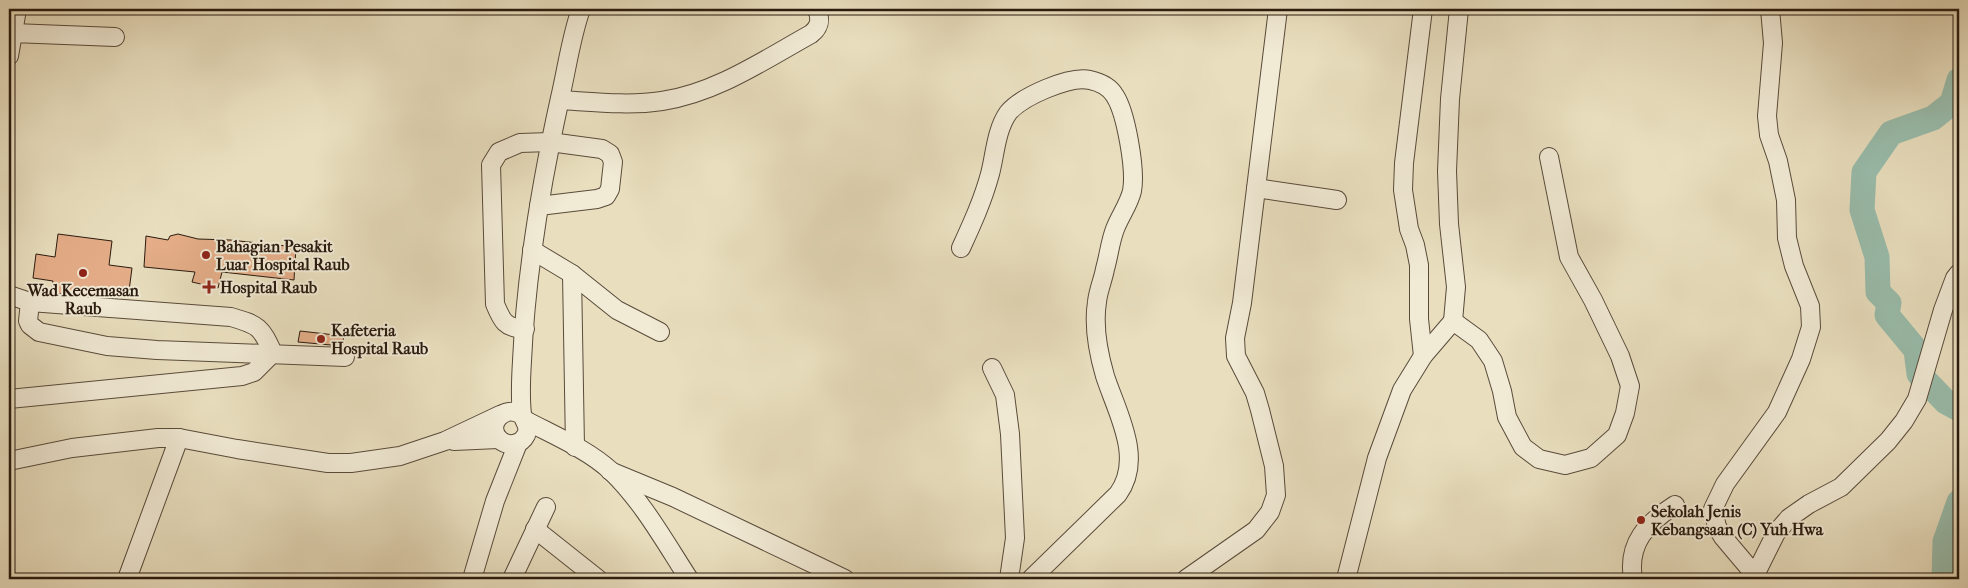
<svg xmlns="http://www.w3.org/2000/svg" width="1968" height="588" font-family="'IM FELL French Canon',serif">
<rect width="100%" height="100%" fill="#e9dfbf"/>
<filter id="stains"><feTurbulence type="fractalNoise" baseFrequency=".004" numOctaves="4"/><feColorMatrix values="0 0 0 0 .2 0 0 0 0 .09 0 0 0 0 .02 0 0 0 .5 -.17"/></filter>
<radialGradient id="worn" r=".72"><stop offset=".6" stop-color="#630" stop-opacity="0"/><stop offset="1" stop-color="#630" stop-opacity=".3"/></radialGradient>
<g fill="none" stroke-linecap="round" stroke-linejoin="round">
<g stroke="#99bdac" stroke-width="25">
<path d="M1959,80L1952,103L1933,118L1891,133L1864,172L1862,210L1877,257L1878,292L1889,303L1887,315L1916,350L1919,374L1946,402L1959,409"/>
<path d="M1944,579L1945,542L1959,502"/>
</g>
</g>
<g fill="#e5ae89" stroke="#291a0f">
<path d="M58,234L112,241L109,265L132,268L129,291L113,289L112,297L51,293L53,281L33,278L36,254L55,257Z"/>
<path d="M178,234L198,239L230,240L296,247L294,280L222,272L218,288L192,282L195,272L144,267L146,236L168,240L170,236Z"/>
<path d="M300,331L344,336L342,346L298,342Z"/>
</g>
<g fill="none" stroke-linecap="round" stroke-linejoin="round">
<defs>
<g id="minor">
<path d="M13,33L17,9"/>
<path d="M9,56L13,33L115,37"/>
<path d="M560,100C594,102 629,106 662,101C716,93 764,60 811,34C820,27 821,20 817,9"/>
<path d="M1256,188L1337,200"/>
<path d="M961,248C972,224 983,200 990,174C995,155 996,130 1008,113C1021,97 1070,75 1090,80C1099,82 1110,87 1115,96C1126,113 1136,170 1132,191C1129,204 1120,216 1115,229C1110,242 1109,255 1105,269C1103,280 1098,291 1097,302C1093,327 1098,352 1105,376C1117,413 1144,458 1118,494L1031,579"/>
<path d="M532,250L572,274L617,310L660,332"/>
<path d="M572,274L575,447"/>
<path d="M9,295L30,302L231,317C259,325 261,327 273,353L254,372L242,376L9,399"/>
<path d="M30,302L28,321L30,325L39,332L107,346L157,350L345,357"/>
<path d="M1453,321L1456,287L1449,224L1447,171L1450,99L1459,9"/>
<path d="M525,329C505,328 502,321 495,304L491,165L499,152L520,143L550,142L602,149L610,154L613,162L610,189L606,196L597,199L539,206"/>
<path d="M1423,356L1419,319V265L1415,245L1409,229L1403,190L1404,163L1423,9"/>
<path d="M992,368L1005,395L1010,434L1015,538L1009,579"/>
<path d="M523,416C504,402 484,426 500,440C508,447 521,445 526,435C530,426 524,422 522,414C520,397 521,377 522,361C526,272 541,184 560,98C567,68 571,37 581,9"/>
<path d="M525,420C553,435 587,449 611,471C643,502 665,542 689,579"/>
<path d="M454,441L498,439"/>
<path d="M9,461L72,448L158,438H179L237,449L328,463H351L400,456L445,441L500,415"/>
<path d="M610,471L673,497L845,579"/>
<path d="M535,529L598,579"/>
<path d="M1755,575L1776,533L1789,518L1809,504L1841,487L1888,441L1904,421L1917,399L1943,310L1955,278L1959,273"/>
<path d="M127,579L179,438"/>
<path d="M472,579L495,501L518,443"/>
<path d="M512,579L546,507"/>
<path d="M1186,579L1256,530L1270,512L1276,495L1274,466L1260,410L1255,393L1236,356L1235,338L1242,303L1278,9"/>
<path d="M1346,579L1377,458L1402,390L1423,356L1453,321L1479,340L1493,361L1502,391L1507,417L1523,447L1539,459L1565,465L1591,458L1617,435L1625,413L1630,386L1620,356L1593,300L1569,257L1549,157"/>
<path d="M1633,579C1627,543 1647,523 1675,505"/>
<path d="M1757,579L1755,575L1723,537L1717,527L1713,509L1725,484L1777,412L1801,359L1811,327L1810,306L1794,266L1787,238L1786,200L1778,161L1769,135L1767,116L1773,43L1770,9"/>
</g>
</defs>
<use href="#minor" stroke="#594b3b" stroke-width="20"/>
<use href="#minor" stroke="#f1ead5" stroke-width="18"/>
</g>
<g fill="#8f2418" stroke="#f1ead5" stroke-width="2">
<circle cx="206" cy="255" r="5"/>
<circle cx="83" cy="273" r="5"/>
<path d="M206.5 279.5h5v5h5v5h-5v5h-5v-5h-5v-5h5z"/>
<circle cx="321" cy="339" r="5"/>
<circle cx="1641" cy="520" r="5"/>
</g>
<g text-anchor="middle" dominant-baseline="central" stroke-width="4" stroke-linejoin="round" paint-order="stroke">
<g font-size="16" font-weight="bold" fill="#291a0f" stroke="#f1ead5" text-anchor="start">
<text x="216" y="246">Bahagian Pesakit<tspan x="216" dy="18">Luar Hospital Raub</tspan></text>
<text x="220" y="287">Hospital Raub</text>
<text x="83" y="290" text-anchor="middle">Wad Kecemasan<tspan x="83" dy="18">Raub</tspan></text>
<text x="331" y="330">Kafeteria<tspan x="331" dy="18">Hospital Raub</tspan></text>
<text x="1651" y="511">Sekolah Jenis<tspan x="1651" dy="18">Kebangsaan (C) Yuh Hwa</tspan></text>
</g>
</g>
<rect width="1968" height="588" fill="none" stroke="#e9dfbf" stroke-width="30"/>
<rect x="10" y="10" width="1948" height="568" fill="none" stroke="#291a0f" stroke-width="2.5"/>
<rect x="15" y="15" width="1938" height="558" fill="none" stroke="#291a0f"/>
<rect width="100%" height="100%" filter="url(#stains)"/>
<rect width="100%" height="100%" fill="url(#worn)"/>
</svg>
